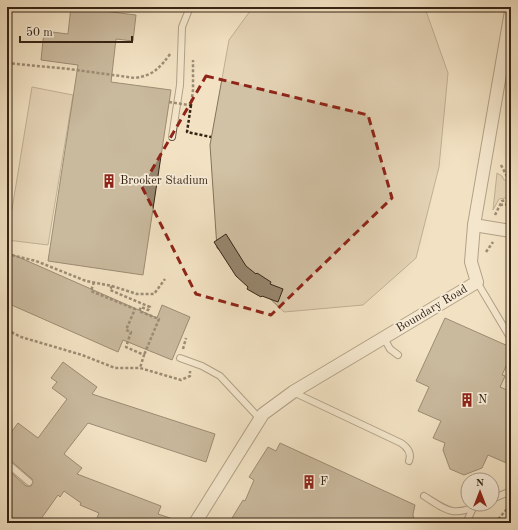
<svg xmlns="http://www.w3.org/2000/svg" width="518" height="530" font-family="'Old Standard TT',serif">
<rect width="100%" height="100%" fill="#f2e2c3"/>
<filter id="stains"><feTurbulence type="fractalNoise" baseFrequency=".005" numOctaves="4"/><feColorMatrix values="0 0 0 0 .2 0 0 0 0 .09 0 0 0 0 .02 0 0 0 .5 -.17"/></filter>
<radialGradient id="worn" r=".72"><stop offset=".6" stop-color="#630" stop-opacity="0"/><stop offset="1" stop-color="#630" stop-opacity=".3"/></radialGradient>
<g fill="#d2c2a5" stroke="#84735c">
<path d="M253,7H421L426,11L448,73L439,167L416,258L363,305L284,312L217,248L210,145L229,40Z"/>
<path d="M32,87L73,95L48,245L7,240Z"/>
<path d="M497,173L502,176L504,180H506L511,189V197L499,199L493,210Z"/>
<path d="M508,362L511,364V392L500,387L505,376L496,372Z"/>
</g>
<g fill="#97876f" stroke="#352414">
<path d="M71,7L136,15L133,41L116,39L111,82L171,90L143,275L48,261L78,65L41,60L44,31L68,34Z"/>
<path d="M226,234L246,266L256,274L257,273L271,282L270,284L283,289L278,302L262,296L261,297L247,289L248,287L236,276L214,242Z"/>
<path d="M7,252L157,318L162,305L190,317L172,360L123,340L118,352L7,303Z"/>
<path d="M445,318L508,346L506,349L511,351V355L502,375L505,376L500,387L511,392V465L488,455L482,468L464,475L450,469L443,450L445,443L433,438L441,421L418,411L429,387L416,381Z"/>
<path d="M63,362L97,387L92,394L215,434L206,462L88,423L64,454L82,468L77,474L161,506L158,514L179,521V523H95L99,513L80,505L81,503L64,491L60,497L58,495L38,523H7V469L26,486H31L33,482L32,479L10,460L7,459V438L18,423L38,438L67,399L52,388L57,382L51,378Z"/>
<path d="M280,443L415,505L413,514L414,523H229L243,500L245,501L254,480L249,477L268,447L276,451Z"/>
</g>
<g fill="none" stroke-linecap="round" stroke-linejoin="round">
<defs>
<g id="lane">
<path d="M172,137L180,85L182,27L190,7"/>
<path d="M477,282L511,339"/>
<path d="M384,338L390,349L398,355"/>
<path d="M180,358L202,366L220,376L260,419"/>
<path d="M293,392L401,443C407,447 412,453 409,461"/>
<path d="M7,463L29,482"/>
<path d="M424,496C449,512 453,517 482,504"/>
<path d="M492,499L511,491"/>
<path d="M466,523L473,508"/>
</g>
<g id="street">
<path d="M474,225L511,231"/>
<path d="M195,523L263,414L293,392L477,282L471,262L474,225L511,11"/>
</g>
</defs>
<use href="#lane" stroke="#645440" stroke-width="8"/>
<use href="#street" stroke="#645440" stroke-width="14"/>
<g stroke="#352414" stroke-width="2.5" stroke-dasharray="3 2" stroke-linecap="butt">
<path d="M7,63L69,69L135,78C155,75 160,67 171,53"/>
<path d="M189,105H191L193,90V60"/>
<path d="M191,105L187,132L211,137"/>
<path d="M501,165L511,184"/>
<path d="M500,205L511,204"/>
<path d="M495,215L502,201L511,199"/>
<path d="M486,252L493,242"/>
<path d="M7,254L36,261L86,281L112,286L137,294H154L165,279"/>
<path d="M94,282L91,291L135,309L126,330L131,332L126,347L144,355L140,368"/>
<path d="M112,286L110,290L150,307L148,310L141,307L139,311L159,319L144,355"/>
<path d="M7,330L21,337L82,355L115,368H140L181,380L190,376V371"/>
<path d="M183,349L186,338"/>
<path d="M508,362L511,364"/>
<path d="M509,435H511"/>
<path d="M495,523L511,504"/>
<path d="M499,523L502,520L511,523"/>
</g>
<use href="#lane" stroke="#f7ecd8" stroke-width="6"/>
<use href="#street" stroke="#f7ecd8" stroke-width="12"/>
<path stroke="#352414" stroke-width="2.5" stroke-dasharray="3 2" stroke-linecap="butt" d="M169,102L189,105"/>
</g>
<path d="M0 0H518V530H0ZM206,76L368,115L392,198L271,315L196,294L142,187Z" fill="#f2e2c3" fill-opacity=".55" fill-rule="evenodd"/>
<path fill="none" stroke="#8f2418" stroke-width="3" stroke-dasharray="8 5" stroke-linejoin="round" d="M206,76L368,115L392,198L271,315L196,294L142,187Z"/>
<defs>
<symbol id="building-bare" viewBox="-9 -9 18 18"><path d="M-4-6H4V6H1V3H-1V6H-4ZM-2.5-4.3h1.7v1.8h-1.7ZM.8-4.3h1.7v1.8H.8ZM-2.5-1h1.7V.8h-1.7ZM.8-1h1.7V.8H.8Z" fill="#8f2418" stroke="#f7ecd8" stroke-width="2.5" paint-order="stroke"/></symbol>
</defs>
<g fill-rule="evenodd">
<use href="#building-bare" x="99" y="171" width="20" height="20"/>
<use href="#building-bare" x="457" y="390" width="20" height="20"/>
<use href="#building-bare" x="299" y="472" width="20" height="20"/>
</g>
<g text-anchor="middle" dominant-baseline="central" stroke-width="3.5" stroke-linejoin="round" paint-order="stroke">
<g font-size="12" fill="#352414" stroke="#f7ecd8" text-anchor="start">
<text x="120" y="181">Brooker Stadium</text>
<text x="478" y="400">N</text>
<text x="320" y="482">F</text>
</g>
<g font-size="12" fill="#352414" stroke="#f7ecd8">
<text transform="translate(432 309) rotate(-31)">Boundary Road</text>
</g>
</g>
<rect width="518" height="530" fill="none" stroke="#f2e2c3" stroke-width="24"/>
<rect x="8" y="8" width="502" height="514" fill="none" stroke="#352414" stroke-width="2"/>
<rect x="12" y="12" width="494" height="506" fill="none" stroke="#352414"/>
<g transform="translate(480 492)"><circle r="19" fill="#f7ecd8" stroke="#a99c8a"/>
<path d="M0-3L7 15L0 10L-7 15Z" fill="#8f2418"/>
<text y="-6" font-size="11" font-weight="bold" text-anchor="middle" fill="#352414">N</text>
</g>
<path d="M20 36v6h112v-6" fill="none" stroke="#352414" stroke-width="2"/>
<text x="26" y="36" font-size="12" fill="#352414" stroke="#f7ecd8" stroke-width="3" paint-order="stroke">50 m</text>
<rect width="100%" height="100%" filter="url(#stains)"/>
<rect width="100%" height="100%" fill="url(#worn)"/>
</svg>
